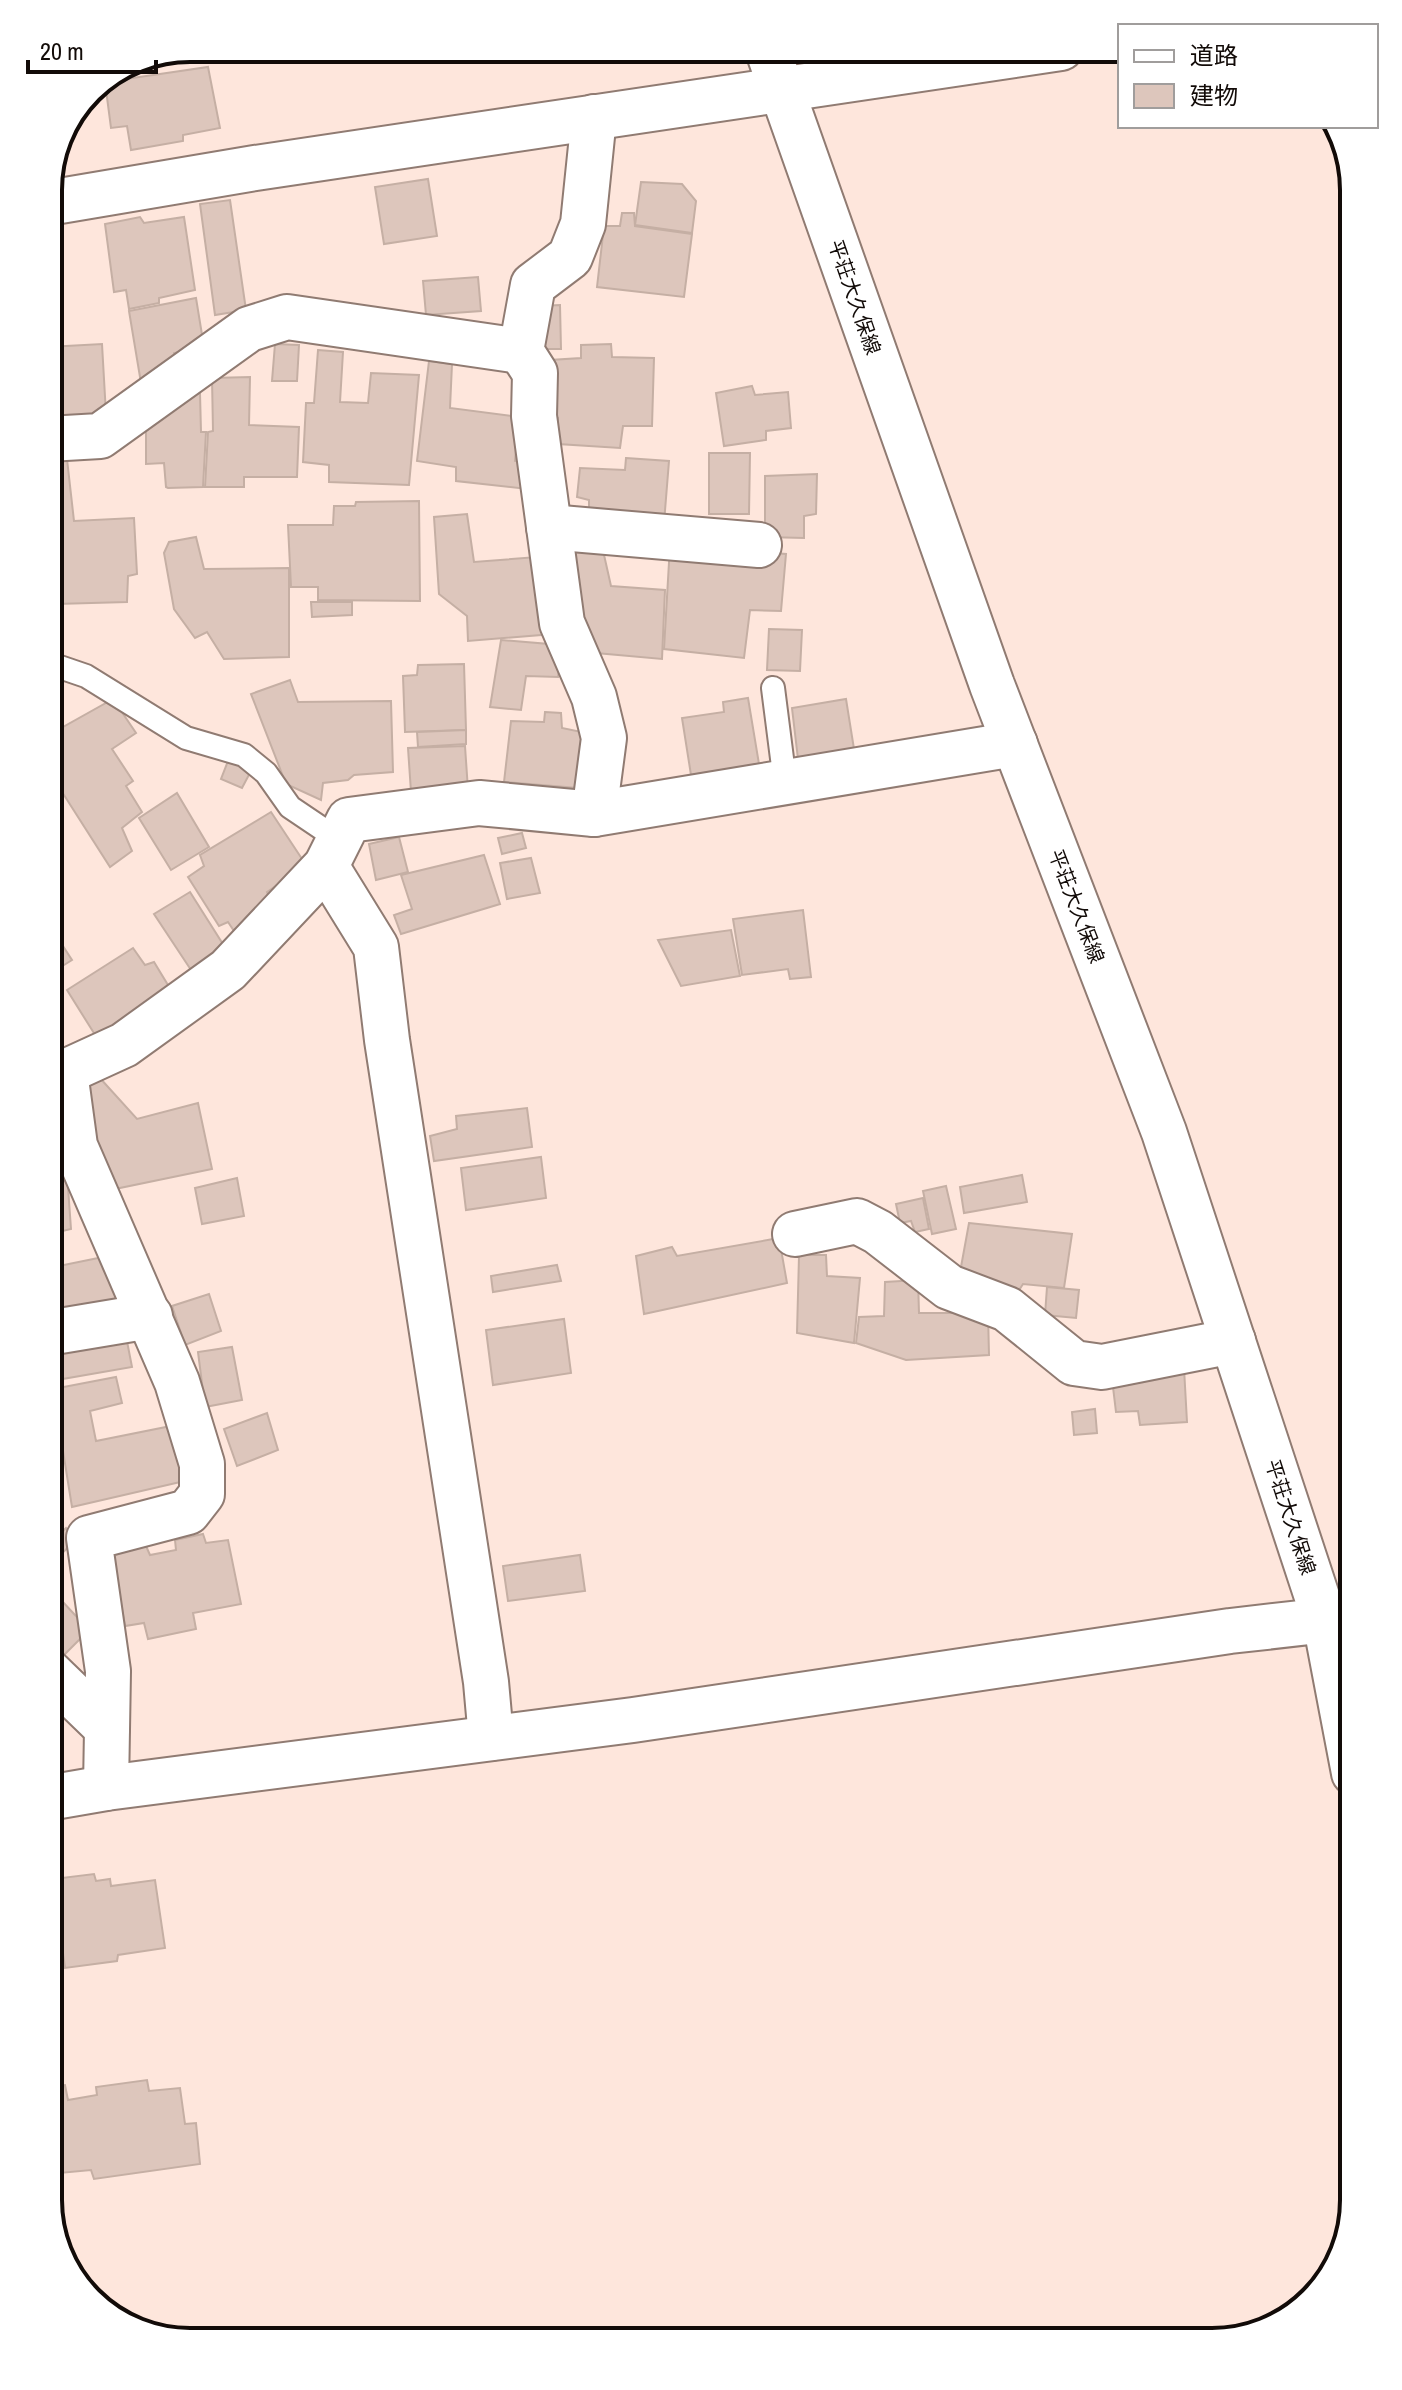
<svg xmlns="http://www.w3.org/2000/svg" width="1402" height="2390" font-family="'Archivo Narrow','Noto Sans JP',sans-serif">
<rect width="100%" height="100%" fill="#fee6dc"/>
<g fill="#ddc6bc" stroke="#c5afa4" stroke-width="2">
<path d="M190,48H206V55L175,59L174,51Z"/>
<path d="M208,67L220,128L183,135V141L131,150L127,126L111,128L105,82Z"/>
<path d="M86,97L87,115L78,116Z"/>
<path d="M428,179L437,236L384,244L375,187Z"/>
<path d="M641,182L682,184L696,201L692,233L635,225Z"/>
<path d="M230,200L246,310L215,315L200,204Z"/>
<path d="M622,213H634L635,226L692,234L684,297L597,287L604,226H620Z"/>
<path d="M140,217L144,223L184,217L195,290L159,298V303L129,309L126,290L114,292L105,224Z"/>
<path d="M478,277L481,311L426,315L423,281Z"/>
<path d="M196,298L204,347L174,353V366L142,389L129,311Z"/>
<path d="M560,305L561,349H540L538,306Z"/>
<path d="M102,344L106,414L48,417V347Z"/>
<path d="M275,344L299,345L297,381H272Z"/>
<path d="M611,344L612,357L654,358L652,426H623L620,448L558,444V418L550,417V360L581,358V345Z"/>
<path d="M318,350L343,352L340,402L368,403L371,373L419,375L409,485L329,482V465L303,462L306,403H314Z"/>
<path d="M429,361L452,364L450,408L519,417L515,461L530,463L527,489L456,481V467L417,461Z"/>
<path d="M250,377L249,425L299,427L297,477H244V487H205L208,432L213,431L212,378Z"/>
<path d="M752,386L755,395L788,392L791,428L766,431V440L724,446L716,393Z"/>
<path d="M200,393L201,432H206L203,487L168,488L166,487L164,463L146,464V419L177,394Z"/>
<path d="M709,453H750L749,514H709Z"/>
<path d="M626,458L669,461L664,523L589,518V500L577,497L580,468L625,470Z"/>
<path d="M67,459L74,521L134,518L137,574L128,576L127,602L56,604L55,561H49L48,551V461Z"/>
<path d="M817,474L816,514L804,516V538L765,537V476Z"/>
<path d="M419,501L420,601L318,600V587H291L288,525H333L334,506H355L356,502Z"/>
<path d="M467,514L474,562L537,557L553,634L468,641L467,616L439,594L434,517Z"/>
<path d="M196,537L204,569L289,568V657L224,659L207,632L195,638L174,609L164,553L169,542Z"/>
<path d="M670,545L786,554L781,611L750,610L744,658L664,649Z"/>
<path d="M602,546L611,586L665,590L662,659L596,653L580,628L571,549Z"/>
<path d="M54,570L56,636H48V571Z"/>
<path d="M311,602H352V615L312,617Z"/>
<path d="M769,629L802,630L800,671L767,670Z"/>
<path d="M501,640L549,644L550,651L561,653L558,677L526,676L521,710L490,707Z"/>
<path d="M464,664L466,730L405,732L403,676L417,675L418,665Z"/>
<path d="M290,680L298,702L391,701L393,772L354,775L348,780L323,783L321,800L286,784L251,694Z"/>
<path d="M748,698L759,764L691,775L682,718L724,712L723,702Z"/>
<path d="M113,699L136,733L112,749L133,781L126,786L142,812L122,828L132,851L110,867L48,770V741L58,736L56,731Z"/>
<path d="M846,699L854,749L798,759L792,708Z"/>
<path d="M545,712L561,713L562,728L591,734L590,789L504,782L511,721L544,722Z"/>
<path d="M466,730V744L418,747L417,732Z"/>
<path d="M465,746L468,790L411,792L408,748Z"/>
<path d="M228,761L252,769L242,788L221,779Z"/>
<path d="M177,793L209,847L171,870L139,818Z"/>
<path d="M271,812L306,865L267,892L274,908L236,934L228,922L219,926L188,877L204,866L200,855Z"/>
<path d="M522,833L526,848L502,854L498,838Z"/>
<path d="M399,837L408,872L376,880L369,844Z"/>
<path d="M484,855L500,904L401,934L394,915L412,909L401,875Z"/>
<path d="M531,858L540,893L507,899L500,863Z"/>
<path d="M190,892L226,949L191,970L154,914Z"/>
<path d="M803,910L811,977L790,979L788,969L742,975L733,919Z"/>
<path d="M48,923L72,960L48,975Z"/>
<path d="M731,930L740,976L681,986L658,940Z"/>
<path d="M133,948L145,965L154,962L174,995L97,1038L67,990Z"/>
<path d="M99,1077L137,1119L198,1103L212,1169L110,1190L75,1094Z"/>
<path d="M48,1089L69,1158L48,1161Z"/>
<path d="M527,1108L532,1147L434,1161L430,1136L457,1129L456,1116Z"/>
<path d="M541,1157L546,1198L466,1210L461,1168Z"/>
<path d="M71,1159L67,1173L71,1229L58,1232L62,1253L48,1256V1163Z"/>
<path d="M1022,1175L1027,1202L964,1213L960,1187Z"/>
<path d="M237,1178L244,1216L202,1224L195,1188Z"/>
<path d="M946,1186L956,1229L932,1234L923,1191Z"/>
<path d="M923,1198L929,1229L915,1232L911,1221L900,1223L896,1204Z"/>
<path d="M969,1223L1072,1234L1064,1288L1023,1284L1016,1295L992,1287V1279L967,1273L961,1267Z"/>
<path d="M779,1238L787,1283L644,1314L636,1256L672,1247L677,1256Z"/>
<path d="M113,1255L124,1316L60,1327L49,1268Z"/>
<path d="M801,1255H826L827,1276L860,1278L854,1343L797,1333L799,1256Z"/>
<path d="M557,1265L561,1281L493,1292L491,1276Z"/>
<path d="M918,1280L919,1313H988L989,1355L906,1360L856,1343L859,1317L884,1316L885,1282Z"/>
<path d="M1047,1287L1079,1290L1076,1318L1045,1315Z"/>
<path d="M209,1294L221,1331L185,1345L172,1306Z"/>
<path d="M564,1319L571,1373L493,1385L486,1330Z"/>
<path d="M125,1331L132,1367L51,1381L48,1355Z"/>
<path d="M232,1347L242,1400L205,1407L198,1352Z"/>
<path d="M1184,1368L1187,1422L1140,1425L1138,1411L1116,1412L1113,1387L1133,1384V1372Z"/>
<path d="M116,1377L122,1403L90,1411L96,1441L176,1425L189,1480L72,1507L53,1389Z"/>
<path d="M1095,1409L1097,1433L1074,1435L1072,1412Z"/>
<path d="M267,1413L278,1450L237,1466L224,1429Z"/>
<path d="M66,1528L76,1540L58,1557L48,1546Z"/>
<path d="M203,1534L206,1543L228,1540L241,1604L193,1613L196,1629L148,1639L144,1623L125,1626L112,1553L146,1546L150,1555L176,1550L175,1540Z"/>
<path d="M580,1555L585,1591L508,1601L503,1566Z"/>
<path d="M48,1586L89,1630L56,1663L48,1655Z"/>
<path d="M94,1874L96,1881L110,1879L111,1886L155,1880L165,1948L118,1955L117,1961L65,1968L53,1879Z"/>
<path d="M50,1925L56,1960L48,1961V1926Z"/>
<path d="M147,2080L149,2091L180,2088L185,2124L196,2123L200,2164L94,2179L91,2170L49,2174L48,2087L65,2085L68,2100L97,2095L96,2087Z"/>
</g>
<g fill="none" stroke-linecap="round" stroke-linejoin="round">
<defs>
<g id="lane">
<path d="M48,663L86,676L186,738L244,755L266,773L290,807L339,840"/>
<path d="M773,688L785,782"/>
</g>
<g id="street">
<path d="M594,117L583,224L570,257L533,285L521,351L535,373L534,416L562,623L594,697L604,738L594,814"/>
<path d="M48,203L255,168L1061,48"/>
<path d="M48,439L100,436L249,329L287,317L521,351"/>
<path d="M549,527L759,545"/>
<path d="M326,866L376,947L387,1040L486,1682L491,1738"/>
<path d="M795,1234L857,1221L878,1232L949,1287L1007,1309L1074,1363L1102,1367L1233,1341"/>
<path d="M48,1333L150,1316"/>
<path d="M48,1671L107,1728"/>
<path d="M106,1788L108,1671L89,1538L188,1512L202,1494V1464L177,1382L75,1146L65,1072L124,1045L228,970L326,866L349,820L479,803L594,814L1015,744"/>
<path d="M48,1798L106,1788L633,1720L1230,1631L1354,1617"/>
</g>
<path id="secondary" d="M767,48L992,685L1164,1132L1325,1621L1354,1773"/>
</defs>
<use href="#lane" stroke="#907b72" stroke-width="26"/>
<use href="#street" stroke="#907b72" stroke-width="48"/>
<use href="#secondary" stroke="#907b72" stroke-width="48"/>
<use href="#lane" stroke="#fff" stroke-width="22"/>
<use href="#street" stroke="#fff" stroke-width="44"/>
<use href="#secondary" stroke="#fff" stroke-width="44"/>
</g>
<g text-anchor="middle" dominant-baseline="central" stroke-width="7" stroke-linejoin="round" paint-order="stroke">
<g font-size="20" fill="#120b08" stroke="#fff">
<text transform="translate(855 297) rotate(71)">平荘大久保線</text>
<text transform="translate(1077 906) rotate(69)">平荘大久保線</text>
<text transform="translate(1291 1517) rotate(72)">平荘大久保線</text>
</g>
</g>
<path d="M0 0H1402V2390H0ZM190 62H1212A128 128 0 0 1 1340 190V2200A128 128 0 0 1 1212 2328H190A128 128 0 0 1 62 2200V190A128 128 0 0 1 190 62Z" fill="#fff" fill-rule="evenodd"/>
<path fill="none" stroke="#120b08" stroke-width="4" d="M190 62H1212A128 128 0 0 1 1340 190V2200A128 128 0 0 1 1212 2328H190A128 128 0 0 1 62 2200V190A128 128 0 0 1 190 62Z"/>
<rect x="1118" y="24" width="260" height="104" fill="#ffffff" stroke="#a09d9c" stroke-width="2"/>
<rect x="1134" y="50" width="40" height="12" fill="#ffffff" stroke="#a09d9c" stroke-width="2"/>
<text x="1190" y="64" font-size="24" fill="#120b08">道路</text>
<rect x="1134" y="84" width="40" height="24" fill="#ddc6bc" stroke="#a09d9c" stroke-width="2"/>
<text x="1190" y="104" font-size="24" fill="#120b08">建物</text>
<path d="M28 60v12h128v-12" fill="none" stroke="#120b08" stroke-width="4"/>
<text x="40" y="60" font-size="24" fill="#120b08" stroke="#ffffff" stroke-width="6" paint-order="stroke">20 m</text>
</svg>
